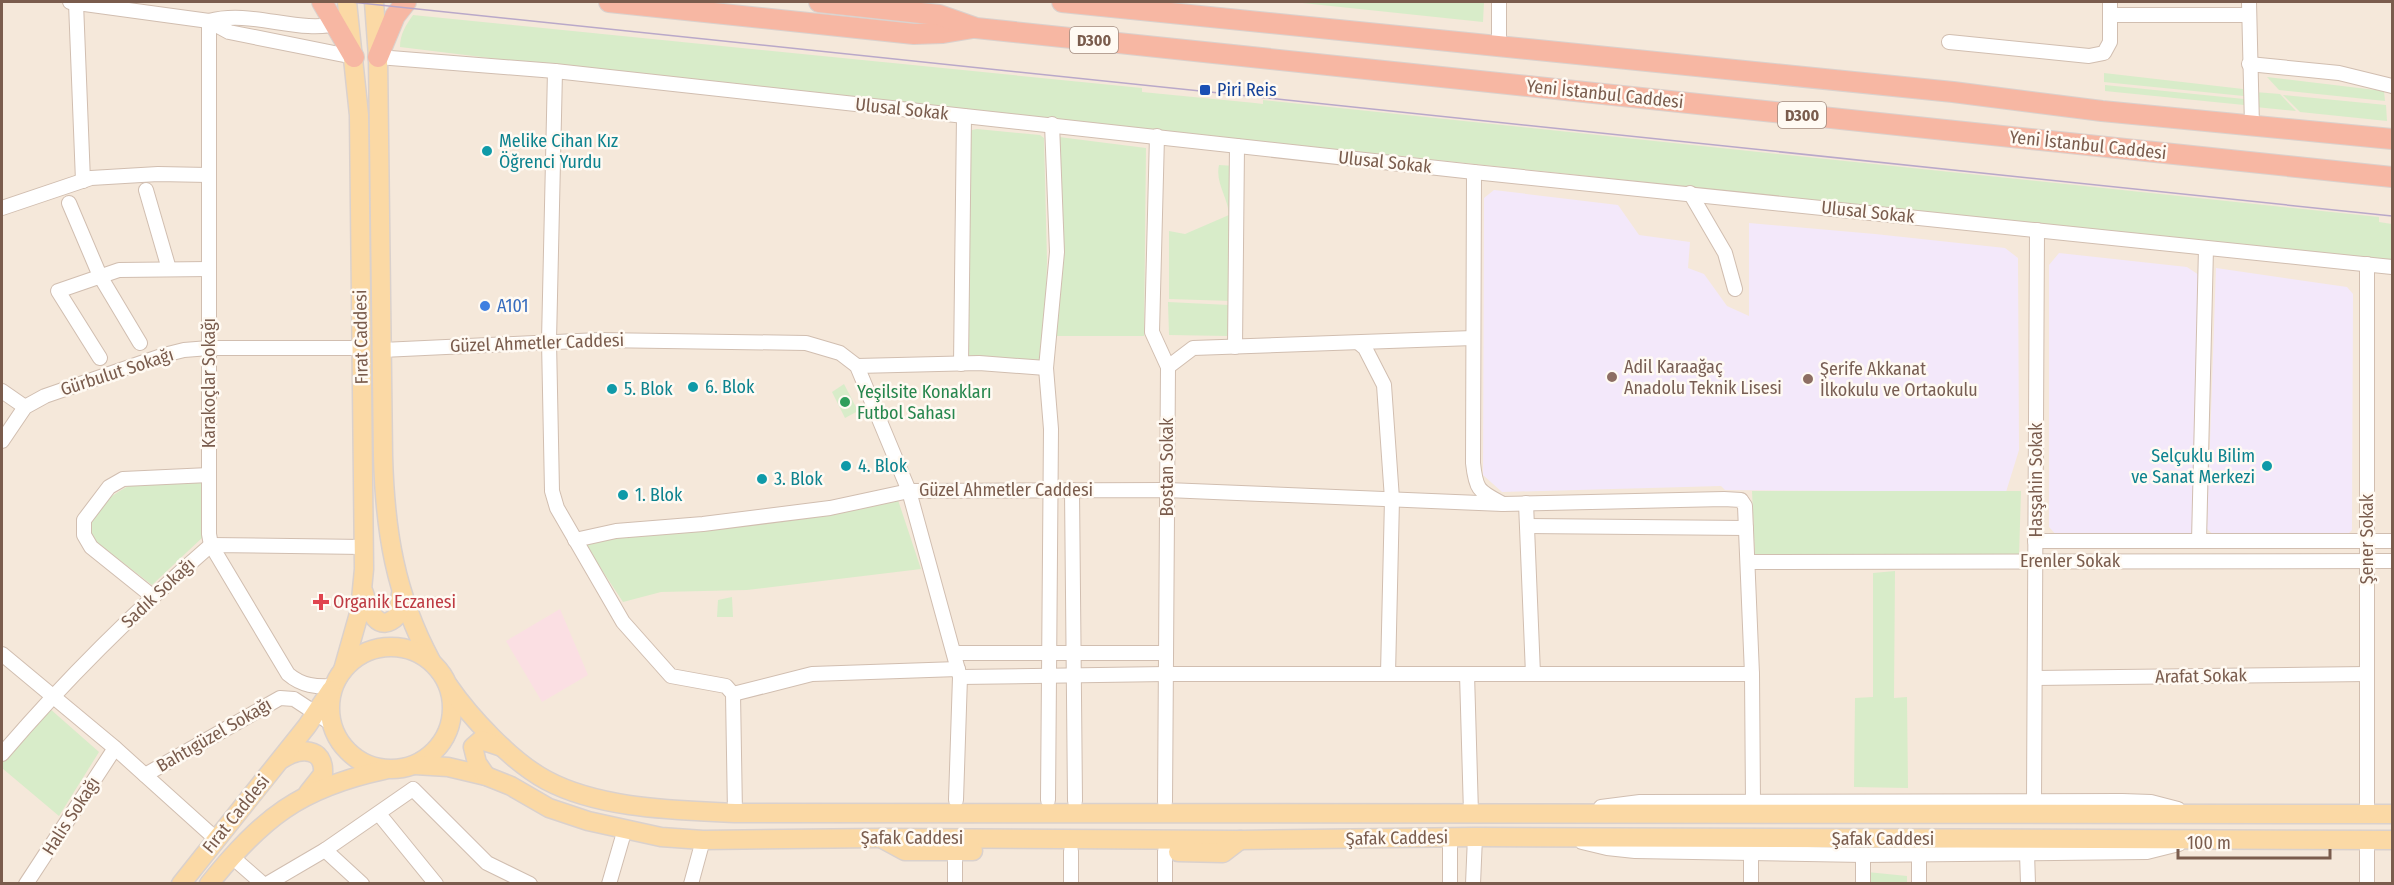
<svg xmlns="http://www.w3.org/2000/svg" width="2394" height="885" font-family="'Fira Sans Condensed',sans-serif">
<rect width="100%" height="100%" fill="#fdf6ec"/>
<path fill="#f5e8da" d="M2,2H2392V883L2,884Z"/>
<g fill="#f3e8fa">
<path d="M1494,190L1618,205L1639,235L1690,242L1688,268L1704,274L1727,306L1749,316V223L1875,234L2005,248L2018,258L2019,450L2006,492L1725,490L1721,486L1502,492L1483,475L1484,198Z"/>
<path d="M2059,253L2187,267L2199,275L2194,529L2188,537L2059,538L2049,527V265Z"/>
<path d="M2216,268L2347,287L2353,294L2352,530L2344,538L2216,537L2207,529Z"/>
</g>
<path fill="#fbdfe3" d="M560,609L588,675L542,702L506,641Z"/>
<g fill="#d8ecc9">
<path d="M1293,2H1484L1483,22Z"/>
<path d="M413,15L1142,88V92L1255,103L1263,104V100L2379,217V222L2392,224V261L595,71L400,47C400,34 406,25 413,15Z"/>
<path d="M2104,73L2243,89L2244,96L2104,82Z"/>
<path d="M2267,77L2384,91L2385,101L2279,90Z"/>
<path d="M2105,85L2244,99V105L2105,91Z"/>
<path d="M2255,92L2280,94L2296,111L2255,107Z"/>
<path d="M2283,95L2386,105L2387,121L2300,112Z"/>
<path d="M977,129L1040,135L1044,138L1047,260L1045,327L1040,363L968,357V135L972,130Z"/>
<path d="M1059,137L1146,148L1144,336H1054L1053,145Z"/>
<path d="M1219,165L1235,166L1232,301L1169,299V231L1185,234L1229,215C1228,197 1215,183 1219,165Z"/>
<path d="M1168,302L1229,305L1228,336L1169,335Z"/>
<path d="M844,384L858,411L845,418L832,392Z"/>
<path d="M136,483H205L204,536L152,585L91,538C91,533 90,528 91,523C94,506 121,488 136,483Z"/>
<path d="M1752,491H2021L2019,556L1755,557Z"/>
<path d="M898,500L921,569L747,590L661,592L623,602L584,543L618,535Z"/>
<path d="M1895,571L1894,698L1907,697L1908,788L1854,787L1855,698L1873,697V573Z"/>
<path d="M732,597L733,617H717L718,600Z"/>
<path d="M49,708L99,752L59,816L2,768V762Z"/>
<path d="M1867,872L1907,876V883H1867Z"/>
</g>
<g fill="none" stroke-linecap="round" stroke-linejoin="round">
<defs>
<g id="minor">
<path d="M70,2L209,21C253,9 298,35 341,23"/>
<path d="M2249,2L2252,126"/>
<path d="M76,3L83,181"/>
<path d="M2110,15H2249"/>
<path d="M209,21V534L211,545L288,674C302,686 316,687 333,686"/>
<path d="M209,21L229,32L354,57"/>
<path d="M1949,42L2089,56L2104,53L2110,42V2"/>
<path d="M1499,47V2"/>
<path d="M378,57L555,71L1474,172L2392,267"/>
<path d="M2249,64L2339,73L2392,86"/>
<path d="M555,71L549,341L552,491L557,508L623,622L671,676L726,686L733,694L735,813"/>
<path d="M1157,136L1152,332L1168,367L1165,802"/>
<path d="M1474,172L1473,463C1476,491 1479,491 1503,504L1724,499L1741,500L1745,506L1752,674L1753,802"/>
<path d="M146,190L169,269"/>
<path d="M1690,193L1725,253L1735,289"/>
<path d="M69,203L100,276L140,343"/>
<path d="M2,208L91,178L158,174L208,175"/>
<path d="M1359,343L1365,348L1384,385L1392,499L1388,674"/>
<path d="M1235,347L1237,146"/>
<path d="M382,350L599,340L806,343L840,353L857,366L909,491L1167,490L1503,504"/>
<path d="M100,358L58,291L119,270L209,269"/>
<path d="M961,364L964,116"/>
<path d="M857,366L979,363L1046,368"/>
<path d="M1168,367L1193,348L1473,338"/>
<path d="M2,391L25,407"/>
<path d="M2,441L25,407L45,396L164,355L184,350L209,348H361"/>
<path d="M1072,490L1075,801"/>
<path d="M1526,503L1533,674"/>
<path d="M1527,526L1746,528"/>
<path d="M575,540L616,531L703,524L830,508L909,491L960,677L956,800"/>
<path d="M2035,541H2392"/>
<path d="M2199,541L2206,248"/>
<path d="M1748,562L2392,561"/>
<path d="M152,596L91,547L84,535V520L109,487L123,479L209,475"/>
<path d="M954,653H1166"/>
<path d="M2,654L115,748L216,839"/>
<path d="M1467,674L1471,813"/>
<path d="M960,677L1166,674H1752"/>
<path d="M2035,678L2367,674"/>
<path d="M733,694L812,674L958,669"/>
<path d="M2,754C66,679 136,610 211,545L364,547"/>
<path d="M145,775L280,698L294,699L332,724"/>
<path d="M1048,800L1051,429L1046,368L1057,252L1052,124"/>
<path d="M2034,801L2037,230"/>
<path d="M1601,807L1640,802L2122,801L2151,802L2178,809"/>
<path d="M379,814L436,884"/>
<path d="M2367,815V264"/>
<path d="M1450,837V884"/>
<path d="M2367,840V884"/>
<path d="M1582,842L1607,848L1635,851L1863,855L2147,852L2179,844"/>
<path d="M325,850L413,789L487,863L530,884"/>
<path d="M955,851V884"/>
<path d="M1071,851V884"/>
<path d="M2027,853L2028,884"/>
<path d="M1919,854V884"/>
<path d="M1863,855V884"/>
<path d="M231,856L263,884"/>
<path d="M26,884L115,748"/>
<path d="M267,884L325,850L362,884"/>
<path d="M609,884L625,829"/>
<path d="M691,884L703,840"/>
<path d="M1165,884V851"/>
<path d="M1473,884L1475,837"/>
<path d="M1751,884V854"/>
</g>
<g id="major">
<path d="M374,2L378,57L383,456C385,531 395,594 431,661"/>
<path d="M364,593C368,609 378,636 398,615L401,594"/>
<circle cx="391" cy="708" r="61"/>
<path d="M343,670L360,610L364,569L359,115L347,2"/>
<path d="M448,685C470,717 511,761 546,780C600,809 675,810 735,813L2392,814"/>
<path d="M282,759C299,748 325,746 323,774L308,793"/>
<path d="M415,765L448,767L486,776L511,786L549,808L588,821L661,837L703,840L880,838L1240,840L1475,837L2392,840"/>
<path d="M486,776L477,763L473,747L481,740L502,747"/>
<path d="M881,838L905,851H973"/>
<path d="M1178,852L1223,853L1240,840"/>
<path d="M181,884L307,726L331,690"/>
<path d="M209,884C262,818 300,788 384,770"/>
</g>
<g id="highway">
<path d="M322,2L354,57"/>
<path d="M609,2L914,34L943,33L973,28"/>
<path d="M819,2L939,15L976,28L2392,177"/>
<path d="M1062,2L1953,92L2102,111L2392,139"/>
<path d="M378,57L395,16L406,2"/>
</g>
</defs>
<use href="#minor" stroke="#d1beb0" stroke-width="16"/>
<use href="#major" stroke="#dad1cd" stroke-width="21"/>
<use href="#highway" stroke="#dad1cd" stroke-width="22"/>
<use href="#minor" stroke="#fff" stroke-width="14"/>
<use href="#major" stroke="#fbd9a5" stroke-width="18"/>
<use href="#highway" stroke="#f7b7a3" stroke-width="20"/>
<path stroke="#b9a8c9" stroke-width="1.5" d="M351,2L2392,216"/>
</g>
<rect fill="#1a4fb4" stroke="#fffaf3" stroke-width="2" x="1199" y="84" width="12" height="12" rx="3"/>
<g fill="#0f9aa8" stroke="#fffaf3" stroke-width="2">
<circle cx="487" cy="151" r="6"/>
<circle cx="693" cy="387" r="6"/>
<circle cx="612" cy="389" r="6"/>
<circle cx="846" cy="466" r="6"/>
<circle cx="2267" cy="466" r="6"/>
<circle cx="762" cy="479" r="6"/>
<circle cx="623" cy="495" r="6"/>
</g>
<circle fill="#3f7fe0" stroke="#fffaf3" stroke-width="2" cx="485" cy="306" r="6"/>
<g fill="#8d6e63" stroke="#fffaf3" stroke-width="2">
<circle cx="1612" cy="377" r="6"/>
<circle cx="1808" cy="379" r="6"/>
</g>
<circle fill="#2e9e5b" stroke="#fffaf3" stroke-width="2" cx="845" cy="402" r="6"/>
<path fill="#e0444e" stroke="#fffaf3" stroke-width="2" d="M318 593h6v6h6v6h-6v6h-6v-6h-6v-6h6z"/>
<g text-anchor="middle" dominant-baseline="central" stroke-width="5" stroke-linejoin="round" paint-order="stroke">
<g fill="#fffaf3" stroke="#a28b7f" stroke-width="1.5">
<rect x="1070" y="27" width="48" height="26" rx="4.5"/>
<rect x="1778" y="102" width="48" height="26" rx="4.5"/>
</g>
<g font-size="16" font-weight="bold" fill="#7a5c4d">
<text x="1094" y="40">D300</text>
<text x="1802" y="115">D300</text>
</g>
<g font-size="18" fill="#164399" stroke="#fffaf3" text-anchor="start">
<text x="1217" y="90">Piri Reis</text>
</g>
<g font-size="18" fill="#7a5c4d" stroke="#fffaf3">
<text transform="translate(1605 94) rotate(6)">Yeni İstanbul Caddesi</text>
<text transform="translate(902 109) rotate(6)">Ulusal Sokak</text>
<text transform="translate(2088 145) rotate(6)">Yeni İstanbul Caddesi</text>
<text transform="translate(1385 162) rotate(6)">Ulusal Sokak</text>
<text transform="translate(1868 212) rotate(6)">Ulusal Sokak</text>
<text transform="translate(361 337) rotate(-91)">Fırat Caddesi</text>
<text transform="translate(537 343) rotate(-2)">Güzel Ahmetler Caddesi</text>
<text transform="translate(117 372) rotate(-18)">Gürbulut Sokağı</text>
<text transform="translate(209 383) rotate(-90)">Karakoçlar Sokağı</text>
<text transform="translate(1167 467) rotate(-90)">Bostan Sokak</text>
<text transform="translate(2036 480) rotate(-90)">Hasşahin Sokak</text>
<text x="1006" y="490">Güzel Ahmetler Caddesi</text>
<text transform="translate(2367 539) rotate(-90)">Şener Sokak</text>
<text x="2070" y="561">Erenler Sokak</text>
<text transform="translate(158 593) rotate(-43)">Sadık Sokağı</text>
<text transform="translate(2201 676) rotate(-1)">Arafat Sokak</text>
<text transform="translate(214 735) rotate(-30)">Bahtıgüzel Sokağı</text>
<text transform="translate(236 814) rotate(-51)">Fırat Caddesi</text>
<text transform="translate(71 816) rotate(-57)">Halis Sokağı</text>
<text x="912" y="838">Şafak Caddesi</text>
<text transform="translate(1397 838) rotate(-1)">Şafak Caddesi</text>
<text x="1883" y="839">Şafak Caddesi</text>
</g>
<g font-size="18" fill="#0d838f" stroke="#fffaf3" text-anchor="start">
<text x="499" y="141">Melike Cihan Kız<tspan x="499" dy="21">Öğrenci Yurdu</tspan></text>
<text x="705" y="387">6. Blok</text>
<text x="624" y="389">5. Blok</text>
<text x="2255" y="456" text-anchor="end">Selçuklu Bilim<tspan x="2255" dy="21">ve Sanat Merkezi</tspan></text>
<text x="858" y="466">4. Blok</text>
<text x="774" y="479">3. Blok</text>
<text x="635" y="495">1. Blok</text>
</g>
<g font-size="18" fill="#366cbe" stroke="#fffaf3" text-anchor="start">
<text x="497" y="306">A101</text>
</g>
<g font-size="18" fill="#785e54" stroke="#fffaf3" text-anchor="start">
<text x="1624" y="367">Adil Karaağaç<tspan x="1624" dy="21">Anadolu Teknik Lisesi</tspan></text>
<text x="1820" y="369">Şerife Akkanat<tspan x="1820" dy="21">İlkokulu ve Ortaokulu</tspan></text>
</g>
<g font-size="18" fill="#27864d" stroke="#fffaf3" text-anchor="start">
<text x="857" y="392">Yeşilsite Konakları<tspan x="857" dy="21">Futbol Sahası</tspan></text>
</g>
<g font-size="18" fill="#be3a42" stroke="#fffaf3" text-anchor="start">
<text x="333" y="602">Organik Eczanesi</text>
</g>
</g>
<rect width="2394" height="885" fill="none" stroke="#7a5c4d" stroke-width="6"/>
<path d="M2178 849v9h152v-9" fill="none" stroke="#7a5c4d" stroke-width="3"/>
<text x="2187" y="849" font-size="18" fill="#7a5c4d" stroke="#fffaf3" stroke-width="4.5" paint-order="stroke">100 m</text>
</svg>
